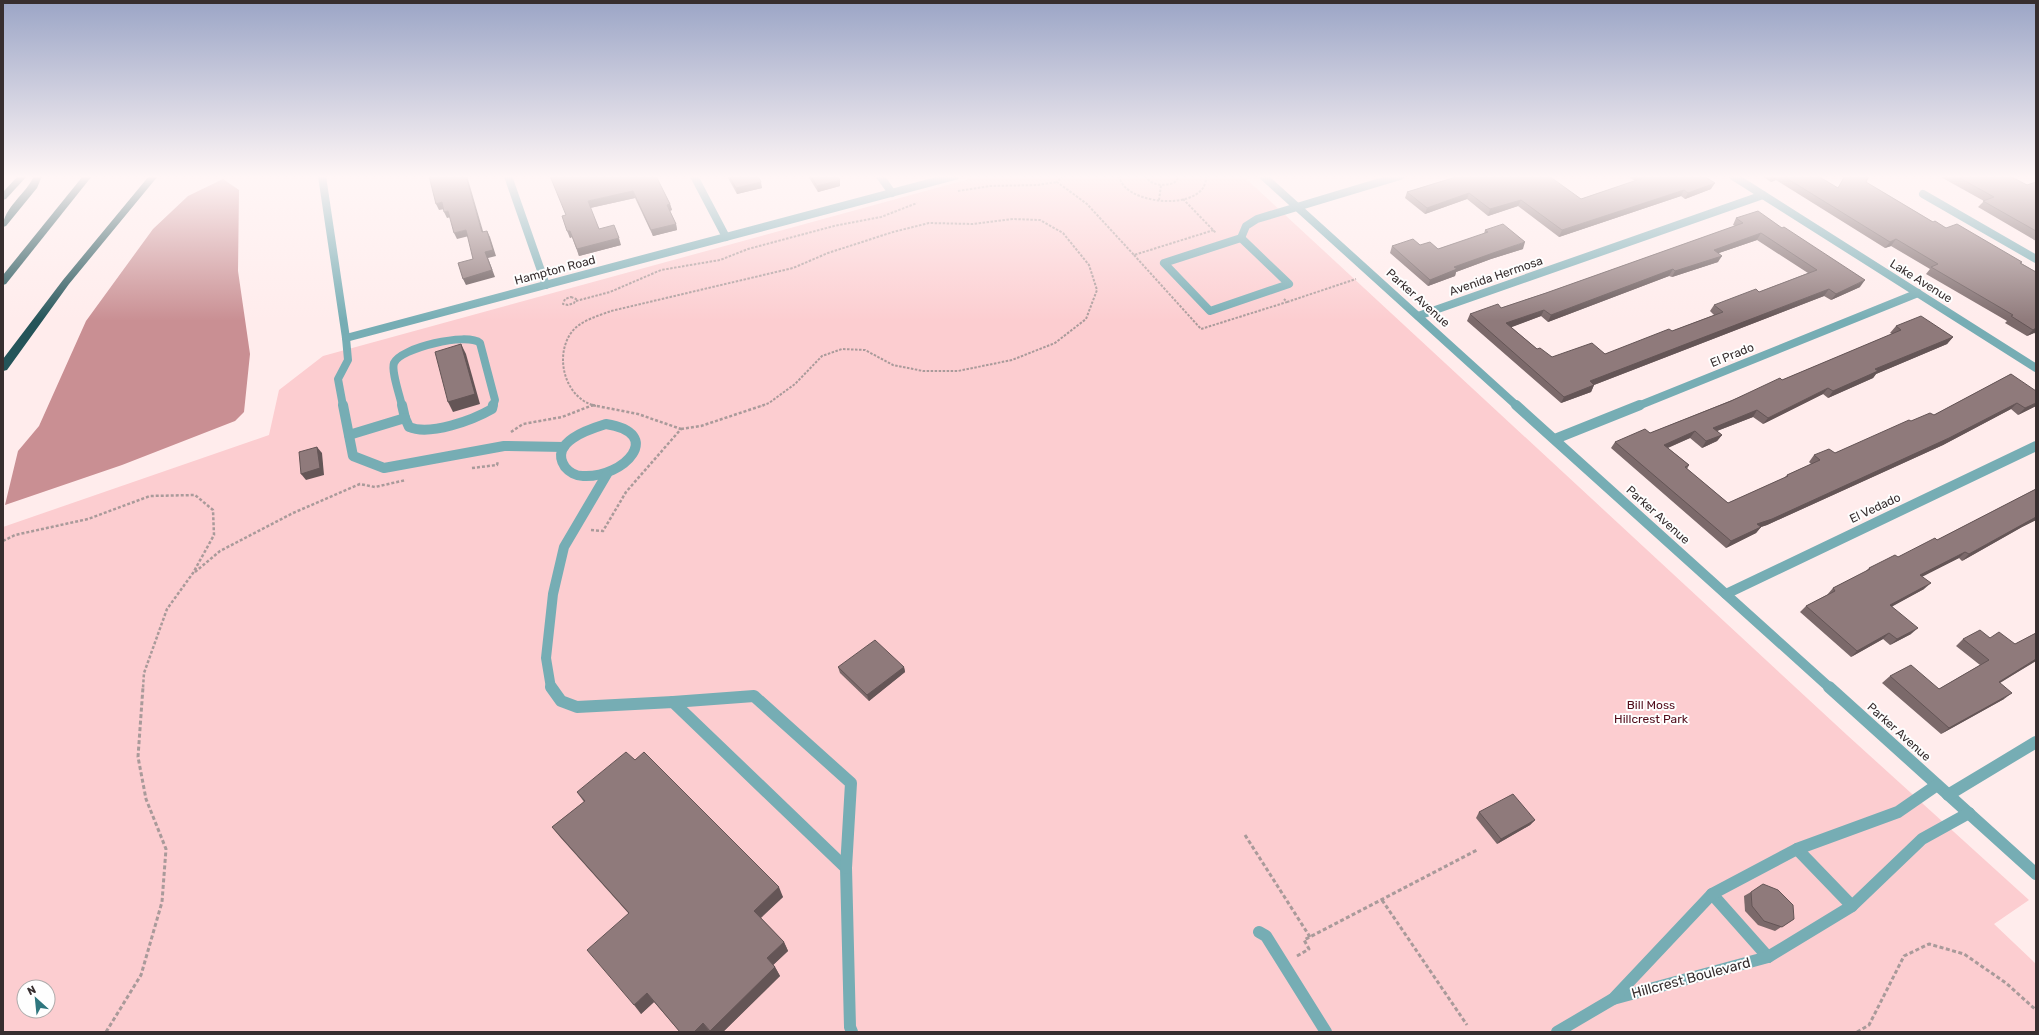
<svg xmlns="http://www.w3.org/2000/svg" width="2039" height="1035" font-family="Rubik,sans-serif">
<rect width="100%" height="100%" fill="#ffecec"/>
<path fill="#fccdd0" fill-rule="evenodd" d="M980,176H1243L1847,735L2029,900L1994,924L2036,964V1032H3V527L269,435L279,390L323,356ZM24,987H48V1011H24Z"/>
<path fill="#c98f93" d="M223,179L239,190L238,271L250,354L244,412L235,421L122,465L5,505L18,451L39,426L86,321L153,229L188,196Z"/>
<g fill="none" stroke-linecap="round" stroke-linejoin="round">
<g stroke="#a99a9a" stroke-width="2" stroke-dasharray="2.5 1.5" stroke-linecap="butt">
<path d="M1063,176L1057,182L1087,204L1134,255L1214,230"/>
<path d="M1118,176C1120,179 1122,184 1125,187C1141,203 1188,208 1203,188C1205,185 1206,180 1207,176"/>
<path d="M1145,176C1152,186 1163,186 1174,183L1180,176"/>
<path d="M958,191L990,186L1037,185L1057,182"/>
<path d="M1183,199L1216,233"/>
<path d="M1159,200L1161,185"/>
<path d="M1134,255L1201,329L1287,302L1284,299"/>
<path d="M571,297L576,299L574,303L568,305L563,304L565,299Z"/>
<path d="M576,301L610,292L661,270L720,260L748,249L834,226L881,217L917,203"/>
<path d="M1287,302L1356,279"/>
<path d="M591,406L593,405"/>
<path d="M596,406C565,399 554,357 571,333C579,321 598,316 611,311L793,268L828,253L893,232L929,223L973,224L1013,219L1040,220L1063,233L1089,265L1097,290L1086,319L1055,343L1012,360L958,371H923L893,365L865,350L842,349L822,356L795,384L769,403L761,406"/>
</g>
<g stroke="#a99a9a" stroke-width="2.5" stroke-dasharray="3 2" stroke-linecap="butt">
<path d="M592,405L638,414L681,429"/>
<path d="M681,429L701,426L764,405"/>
<path d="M511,432L523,424L562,417L593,405"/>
<path d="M472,468L497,465L498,461"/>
<path d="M591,530L603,531L626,492L681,429"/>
<path d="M3,541L15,535L88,519L150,496L195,495L213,510L214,535L193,573L167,609L144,673L143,688"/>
<path d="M195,572L220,551L293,513L360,484L375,487L406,480"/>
</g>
<g stroke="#a99a9a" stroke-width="3" stroke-dasharray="4 2.5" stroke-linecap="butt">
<path d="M1245,835L1310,937"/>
<path d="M1382,900L1467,1025"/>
<path d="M1297,956L1309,949L1304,940L1477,850"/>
<path d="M106,1032L141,975L162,902L166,849L146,799L138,757L143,687"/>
<path d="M1857,1032L1869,1025L1904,956L1929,944L1964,954L2006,983L2036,1010"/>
</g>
<g stroke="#76adb4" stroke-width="8">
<path d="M322,176L346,338L348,360L338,379L343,406"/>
<path d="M508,176L546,285"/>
<path d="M694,176L726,237"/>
<path d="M880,176L892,193"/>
<path d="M1263,176L1517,406"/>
<path d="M1733,176L2036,368"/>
<path d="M1923,194L2036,259"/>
<path d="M1241,238L1289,284L1210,311L1164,263Z"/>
<path d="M1241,238L1246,226L1257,219L1400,176"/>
<path d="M1418,316L1763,195"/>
<path d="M346,338L955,176"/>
<path d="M402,406C400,396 391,371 394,363C400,348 467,332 480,343L495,400L493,406"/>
<path d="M1638,406L1918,293"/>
</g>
<g stroke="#76adb4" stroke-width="10">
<path d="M343,405L353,456L384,468L504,446L564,447"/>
<path d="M402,405L405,418"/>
<path d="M1516,405L1830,688"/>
<path d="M405,418L409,427C430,436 473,420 492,409L493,405"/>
<path d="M606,424C665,433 625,478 583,476C576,476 569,472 565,467C548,442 590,429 606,424Z"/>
<path d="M349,435L405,418"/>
<path d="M1555,439L1640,405"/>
<path d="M1726,594L2036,446"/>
<path d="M551,688L546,658L553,594L564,547L607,474"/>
</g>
<g stroke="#76adb4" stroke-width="12">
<path d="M551,687L561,701L577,707L673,702L846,868L850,1027L852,1032"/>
<path d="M1829,687L2036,874"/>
<path d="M673,702L754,696L851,783L846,868"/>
<path d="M1948,795L2036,742"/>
<path d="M1797,849L1852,906"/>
<path d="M1712,894L1768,957"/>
<path d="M1259,932L1266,936L1326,1032"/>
<path d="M1613,999L1768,957L1852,906L1922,839L1969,813"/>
<path d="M1557,1032L1613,999L1712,894L1797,849L1898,812L1937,785"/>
</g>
<g fill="#245459" fill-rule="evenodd">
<path d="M18,176H27L6,199L3,200V192Z"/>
<path d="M34,176H42L37,188L6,226L3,227C3,208 26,194 34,176Z"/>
<path d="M83,176H92L6,284L3,285V275Z"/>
<path d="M149,176H158L69,284L7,370L3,371V359L63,280Z"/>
</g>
</g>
<g fill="#7b696a" fill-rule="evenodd">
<path d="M656,176L670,204L672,210L670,211L676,224L677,230L653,236L635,198L590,208L599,229L621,245L579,256L572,237L570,238L566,215Z"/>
<path d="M727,176H758L762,188L737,194Z"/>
<path d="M808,176H837L840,186L818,192Z"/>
<path d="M1459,176L1581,199L1635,181L1628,176H1704L1711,189L1685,199L1681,196L1559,237L1518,206L1488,216L1467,199L1425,214L1405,198L1407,192Z"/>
<path d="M1762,176H1818L1838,188L1844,176H1869L1866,182L1933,222L2022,262L2021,263L2036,272V334L2034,333L2027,336L2005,323L2007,321L1926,274L1930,269L1891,246L1885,248L1776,180L1771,182Z"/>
<path d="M1939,176H2010L2027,185L2036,182V241L1978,207L1984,201Z"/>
<path d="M1736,218L1860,287L1831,300L1824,296L1594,385L1591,392L1561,403L1467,321L1470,314L1501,308L1546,293L1735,226L1733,225ZM1757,240L1808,273L1759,292L1714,305L1710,311L1714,315L1672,331L1605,354L1552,357L1537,349L1511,327L1541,316L1548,322L1669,276L1672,277L1718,262L1719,253Z"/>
<path d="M1485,230L1523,249L1491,259L1456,272L1455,276L1428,286L1390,253L1392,246L1438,249L1484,234Z"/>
<path d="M1896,326L1953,337L1947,344L1876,374L1873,378L1828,398L1823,394L1763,424L1753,417L1717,431L1722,435L1717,441L1702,448L1690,438L1668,448L1689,465L1687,469L1728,503L1784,478L1787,475L1811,464L1809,462L1814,455L1835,453L1911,421L1934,415L2011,374L2036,406L2018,415L2011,409L1943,445L1767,525L1761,527L1756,533L1726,548L1611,448L1615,442L1650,433L1782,380L1892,334L1890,333Z"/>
<path d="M2036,489V520L2022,527L1962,561L1959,558L1922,576L1924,589L1892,606L1911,634L1890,645L1883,639L1851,657L1800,612L1806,606L1827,595L1833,588L1865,572L1869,568L1898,557L1937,540Z"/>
<path d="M2036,633V662L2035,661L2000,683L2004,699L1941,734L1882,683L1890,676L1939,689L1980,665L1956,646L1963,639L1990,638L2015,644Z"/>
<path d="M838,667H904L905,672L869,701L840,673Z"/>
<path d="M635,760L783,897L761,918L784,942L788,951L773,965L775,967L780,976L723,1032H710L709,1031L708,1032H680L654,1002L641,1014L629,914L560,837L552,827L584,802L577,792Z"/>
<path d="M1479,812L1535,820L1530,825L1497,844L1476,818Z"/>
<path d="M1751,892L1794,919L1775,931L1758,925L1745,911L1744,896Z"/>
</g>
<g fill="#645556">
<path d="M466,176H467L485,238L482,232Z"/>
<path d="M1775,176H1778L1776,180L1771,182Z"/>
<path d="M840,180V186L818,192L817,186Z"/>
<path d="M761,182L762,188L737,194L736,188Z"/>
<path d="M1715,183L1711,189L1685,199L1688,193Z"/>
<path d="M1684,190L1681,196L1559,237L1562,230Z"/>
<path d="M633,191L635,198L590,208L588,201Z"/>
<path d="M1469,193L1467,199L1425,214L1427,208Z"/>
<path d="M1521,200L1518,206L1488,216L1490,209Z"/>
<path d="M442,202L445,209L439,210L436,204Z"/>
<path d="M670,204L672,210L669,211L667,205Z"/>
<path d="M448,211L451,217L447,218L444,212Z"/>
<path d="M676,224L677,230L653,236L651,230Z"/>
<path d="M466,230L469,236L457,239L454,233Z"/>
<path d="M487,231L490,237L496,256L488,258L495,277L466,285L463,279L485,252Z"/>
<path d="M567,231H570L572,237L570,238Z"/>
<path d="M1761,233L1757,240L1710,256L1714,250Z"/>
<path d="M619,238L621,245L579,256L577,249Z"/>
<path d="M1896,239L1891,246L1885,248L1890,242Z"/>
<path d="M1525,242L1523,249L1491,259L1456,272L1455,276L1428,286L1430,280L1454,267L1493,253Z"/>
<path d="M1722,256L1718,262L1672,277L1675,271Z"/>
<path d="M1673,269L1669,276L1548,322L1551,315Z"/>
<path d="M1865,280L1860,287L1831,300L1836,294Z"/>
<path d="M1829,289L1824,296L1586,388L1590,381Z"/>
<path d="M1544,310L1541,316L1504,330L1506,323Z"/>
<path d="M2036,328V331L2034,333L2027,336L2033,330Z"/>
<path d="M1953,337L1947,344L1876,374L1873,378L1828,398L1833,391L1875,369Z"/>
<path d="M461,344L466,354L480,404L453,412L448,402Z"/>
<path d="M1594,385L1591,392L1561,403L1564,397Z"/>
<path d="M1828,388L1823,394L1763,424L1768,418Z"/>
<path d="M2017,403L2011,409L1943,445L1767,525L1761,527L1756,533L1726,548L1731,541L1757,524Z"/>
<path d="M2036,403V406L2018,415L2025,408Z"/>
<path d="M1757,410L1753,417L1709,434L1713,428Z"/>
<path d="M1695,431L1690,438L1660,451L1664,445Z"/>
<path d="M1722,435L1717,441L1702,448L1706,441Z"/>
<path d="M317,447L322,453L324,475L306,480L301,474Z"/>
<path d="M2036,517V520L2022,527L1962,561L1969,554Z"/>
<path d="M1965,552L1959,558L1914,581L1920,575Z"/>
<path d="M1931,583L1924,589L1884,611L1890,605Z"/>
<path d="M1918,628L1911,634L1890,645L1897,639Z"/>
<path d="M1889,633L1883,639L1851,657L1857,651Z"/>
<path d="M2036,659V661L1991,688L1999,682Z"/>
<path d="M904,667L905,672L869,701L867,695Z"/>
<path d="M2012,693L2004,699L1941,734L1949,728Z"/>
<path d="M1535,820L1530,825L1497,844L1501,839Z"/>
<path d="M779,887L783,897L758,920L754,911Z"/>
<path d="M784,942L788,951L771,967L767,958Z"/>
<path d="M775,967L780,976L723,1032H710V1031Z"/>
<path d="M647,993L654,1002L641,1014L634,1005Z"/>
<path d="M703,1023L709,1031L708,1032H694Z"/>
</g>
<g fill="#8f7a7b" stroke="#645556" fill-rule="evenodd">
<path d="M429,176H466L482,232L487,231L493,250L485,252L492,270L463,279L458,263L473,259L466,230L454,233L448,211L444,212L442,202L436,204Z"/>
<path d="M550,176H656L670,204L667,205L676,224L651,230L633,191L588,201L599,229L614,225L619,238L577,249L570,231H567L562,216L566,215Z"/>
<path d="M729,176H758L761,182L736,188Z"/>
<path d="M811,176H837L840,180L817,186Z"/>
<path d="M1459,176H1549L1581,199L1643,178L1640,176H1704L1715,183L1688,193L1684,190L1562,230L1521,200L1490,209L1469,193L1427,208L1407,192Z"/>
<path d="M1783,176H1818L1838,188L1845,176H1869L1866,182L1933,222L1935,221L1946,228L1957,224L2022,262L2020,263L2036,272V328L2033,330L2011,316L2013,315L1931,267L1938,264L1896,239L1890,242Z"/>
<path d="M1956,176H2010L2027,185L2036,182V231L1983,201L1994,197Z"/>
<path d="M1758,211L1782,228L1784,227L1865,280L1836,294L1829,289L1590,381L1594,385L1564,397L1470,314L1498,304L1501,308L1546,293L1743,223L1736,218ZM1761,233L1817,270L1759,292L1756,289L1714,305L1723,312L1672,331L1669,329L1605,354L1592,343L1552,357L1540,348L1537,349L1506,323L1544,310L1551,315L1673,269L1675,271L1722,256L1714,250Z"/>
<path d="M1503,224L1525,242L1493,253L1454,267L1457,269L1430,280L1392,246L1413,239L1420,245L1430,242L1438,249L1488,232L1485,230Z"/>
<path d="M1921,316L1953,337L1875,369L1878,371L1833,391L1828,388L1768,418L1757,410L1713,428L1722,435L1706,441L1695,431L1664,445L1689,465L1685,467L1728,503L1788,476L1787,475L1820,460L1814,455L1829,449L1835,453L1909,420L1911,421L1930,413L1934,415L2011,374L2036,391V403L2025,408L2017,403L1949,438L1772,519L1757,524L1761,527L1731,541L1615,442L1645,429L1650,433L1731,401L1780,378L1782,380L1901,330L1896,326Z"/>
<path d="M461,344L475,394L448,402L435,352Z"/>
<path d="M317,447L320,468L301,474L299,452Z"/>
<path d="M2036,489V517L1969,554L1965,552L1920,575L1931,583L1890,605L1918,628L1897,639L1889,633L1857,651L1806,606L1835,591L1833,588L1870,569L1869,568L1895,555L1898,557L1935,538L1937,540Z"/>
<path d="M1980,630L1990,638L1999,632L2015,644L2036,633V659L1999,682L2012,693L1949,728L1890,676L1911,665L1939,689L1989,660L1963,639Z"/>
<path d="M875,640L904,667L867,695L838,667Z"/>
<path d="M626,752L635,760L644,752L779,887L754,911L784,942L767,958L775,967L710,1031L703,1023L694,1032H680L647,993L634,1005L587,950L629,913L552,827L585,801L577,792Z"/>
<path d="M1513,794L1535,820L1501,839L1479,812Z"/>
<path d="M1763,884L1778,890L1793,905L1794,919L1782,927L1764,921L1752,906L1751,892Z"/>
</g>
<linearGradient id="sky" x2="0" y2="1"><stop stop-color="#9ba5c6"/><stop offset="0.55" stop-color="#fff6f6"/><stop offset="1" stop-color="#fff6f6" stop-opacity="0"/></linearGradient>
<rect width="2039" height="321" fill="url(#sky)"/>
<g text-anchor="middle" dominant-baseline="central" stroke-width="4" stroke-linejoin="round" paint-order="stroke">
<g font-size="12" fill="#372e2f" stroke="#fefefe">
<text transform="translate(555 270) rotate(-15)">Hampton Road</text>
<text transform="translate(1496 276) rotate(-19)">Avenida Hermosa</text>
<text transform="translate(1921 281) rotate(32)">Lake Avenue</text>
<text transform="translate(1418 298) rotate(42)">Parker Avenue</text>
<text transform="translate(1732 355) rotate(-22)">El Prado</text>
<text transform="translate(1875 508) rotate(-25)">El Vedado</text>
<text transform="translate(1658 515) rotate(42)">Parker Avenue</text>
<text transform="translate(1899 732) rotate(42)">Parker Avenue</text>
</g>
<g font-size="12" fill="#510c1a" stroke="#fefefe">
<text x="1651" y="705">Bill Moss<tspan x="1651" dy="14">Hillcrest Park</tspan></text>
</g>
<g font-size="14" fill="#372e2f" stroke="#fefefe">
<text transform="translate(1691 978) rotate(-15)">Hillcrest Boulevard</text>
</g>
</g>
<rect width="2039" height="1035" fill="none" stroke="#372e2f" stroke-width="8"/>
<g transform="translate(36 999) rotate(333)"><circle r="19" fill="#fefefe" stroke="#aeabab"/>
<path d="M0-3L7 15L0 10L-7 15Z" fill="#2e767e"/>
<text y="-6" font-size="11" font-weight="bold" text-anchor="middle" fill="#372e2f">N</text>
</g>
</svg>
